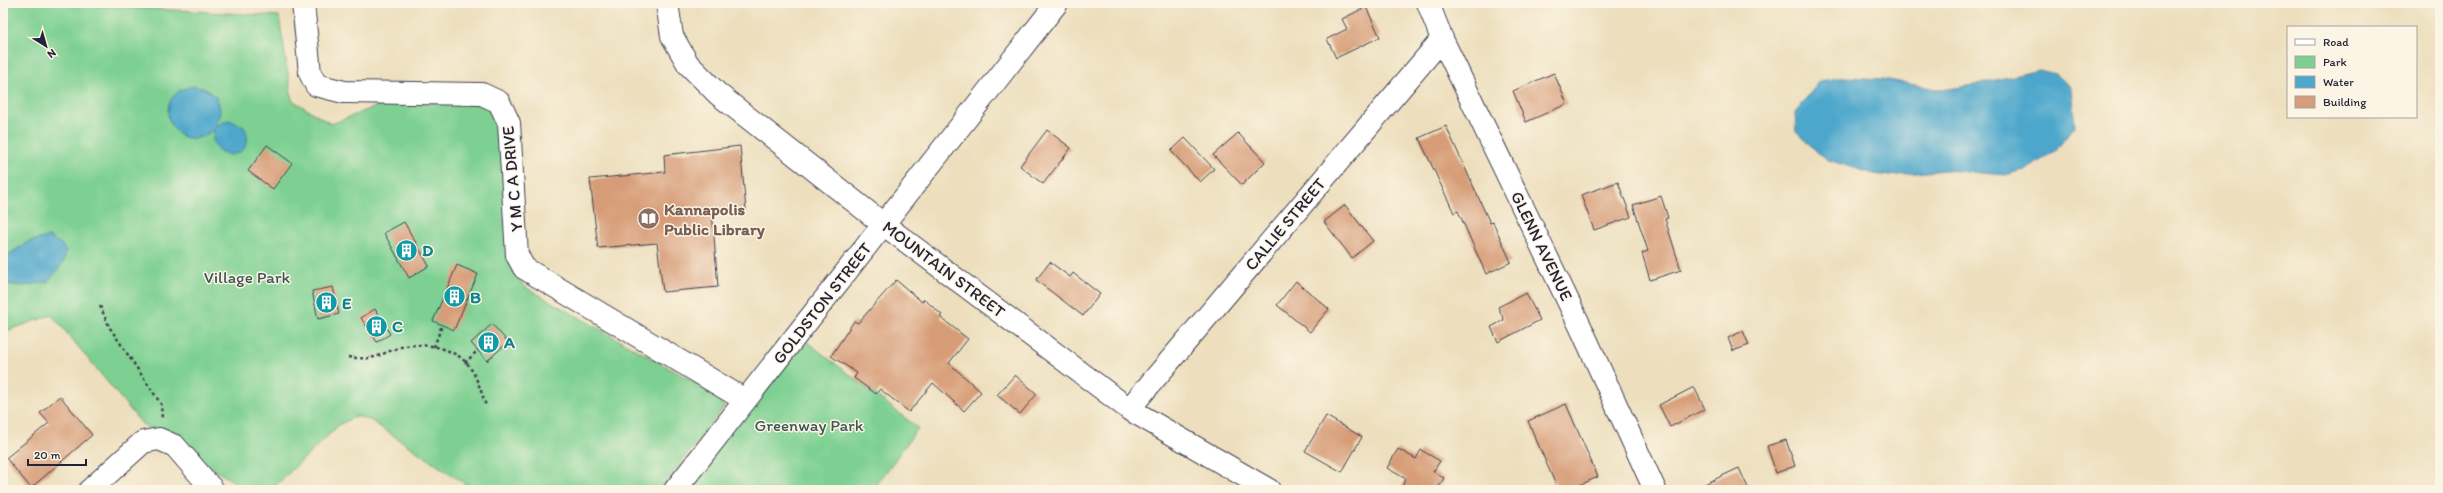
<svg xmlns="http://www.w3.org/2000/svg" width="2443" height="493" font-family="Itim,sans-serif">
<rect width="100%" height="100%" fill="#fcf5e5"/>
<filter id="ink" filterUnits="userSpaceOnUse"><feTurbulence type="fractalNoise" baseFrequency=".025" numOctaves="2"/><feDisplacementMap in="SourceGraphic" scale="8" xChannelSelector="R" yChannelSelector="G"/><feConvolveMatrix kernelMatrix="1 2 1 2 8 2 1 2 1" color-interpolation-filters="sRGB"/></filter>
<filter id="wash" filterUnits="userSpaceOnUse"><feTurbulence type="fractalNoise" baseFrequency=".012" numOctaves="4" result="noise"/><feDisplacementMap in="SourceGraphic" scale="16" xChannelSelector="R" yChannelSelector="G"/><feGaussianBlur stdDeviation="0.9" result="paint"/><feColorMatrix in="noise" values="0 0 0 0 0 0 0 0 0 0 0 0 0 0 0 0 0 1.4 0 .05"/><feComposite in="paint" operator="in"/></filter>
<g filter="url(#wash)">
<rect width="100%" height="100%" fill="#eddfbd"/>
<g fill="#7dd092" stroke="#507966">
<path d="M3,3H50L279,16L292,100L331,124L391,101L479,104L495,113L504,144L509,261L514,273L525,287L699,385L716,397L724,407L660,490H474L370,420L356,416L339,425L271,490H247L143,425L52,315L3,332Z"/>
<path d="M797,334L918,428L873,490H675Z"/>
</g>
<g fill="#4ea7cc" stroke="#386484">
<path d="M2039,70L2056,74L2071,88L2075,126L2056,150L2028,169L2005,175L1944,170L1889,176L1874,174L1828,160L1816,151L1796,131L1795,112L1820,81L1844,77L1883,79L1942,90L1974,85Z"/>
<path d="M194,86C216,89 226,106 216,126L229,120L244,127C252,141 245,154 229,155L218,150L213,140L214,129C175,163 144,94 194,86Z"/>
<path d="M49,237L61,244L66,251L63,263L48,282L24,286L3,284V258L30,241Z"/>
</g>
<g id="blocks">
<g fill="#d79d78">
<path d="M1366,7L1380,37L1336,58L1327,39L1347,29L1342,19Z"/>
<path d="M1554,73L1567,104L1526,122L1513,91Z"/>
<path d="M1446,126L1490,223L1493,222L1511,262L1486,274L1458,211L1454,213L1419,138Z"/>
<path d="M1047,130L1071,148L1043,184L1020,166Z"/>
<path d="M1238,133L1265,162L1242,185L1213,155Z"/>
<path d="M1185,138L1214,169L1200,182L1171,151Z"/>
<path d="M267,145L292,163L273,189L248,171Z"/>
<path d="M740,146L746,210L712,212L718,287L663,292L657,243L598,248L590,179L665,172L664,155Z"/>
<path d="M1618,182L1631,217L1594,230L1581,195Z"/>
<path d="M1661,196L1668,218L1665,219L1681,270L1650,280L1642,253L1648,251L1633,205Z"/>
<path d="M1345,205L1373,241L1352,258L1324,222Z"/>
<path d="M404,222L429,266L409,278L384,233Z"/>
<path d="M1050,262L1070,277L1073,273L1100,294L1083,316L1036,280Z"/>
<path d="M457,265L478,274L454,330L433,321Z"/>
<path d="M896,280L922,302L924,299L942,315L940,317L968,339L949,363L981,392L964,411L933,383L909,412L880,389L876,394L854,378L857,373L831,356L854,321L858,323Z"/>
<path d="M1296,281L1329,309L1310,332L1277,305Z"/>
<path d="M333,287L339,314L318,319L312,291Z"/>
<path d="M1526,293L1540,320L1498,342L1491,327L1504,320L1498,307Z"/>
<path d="M375,309L390,334L377,342L361,318Z"/>
<path d="M492,324L508,342L487,361L471,343Z"/>
<path d="M1743,331L1749,345L1733,351L1728,338Z"/>
<path d="M1015,375L1037,394L1020,414L997,395Z"/>
<path d="M1694,387L1705,409L1670,427L1659,405Z"/>
<path d="M60,396L92,435L31,488L6,458L49,423L40,413Z"/>
<path d="M1566,404L1598,477L1568,490H1558L1528,421Z"/>
<path d="M1326,416L1362,437L1342,472L1305,451Z"/>
<path d="M1786,440L1795,466L1776,473L1767,446Z"/>
<path d="M1398,449L1416,459L1421,450L1440,461L1433,472L1444,478L1437,490H1400L1406,479L1387,468Z"/>
<path d="M1739,468L1749,490H1692Z"/>
</g>
</g>
</g>
<g filter="url(#ink)">
<use href="#blocks" fill-opacity="0" stroke="#403e4e" stroke-width="1"/>
<g fill="none" stroke-linecap="round" stroke-linejoin="round">
<defs>
<g id="minor">
<path d="M303,3L310,73L316,85L344,92L482,94L499,102L509,123L517,255L524,268L745,400"/>
<path d="M667,3L672,36L688,64L718,94L883,224L1129,409L1269,490"/>
<path d="M1428,3L1442,39L1581,328L1655,490"/>
<path d="M1129,409L1442,39"/>
<path d="M90,490L143,442L159,439L175,446L213,490"/>
<path d="M675,490L1057,3"/>
</g>
</defs>
<use href="#minor" stroke="#403e4e" stroke-width="24"/>
<g stroke="#403e4e" stroke-width="2.5" stroke-dasharray="3 3" stroke-linecap="butt">
<path d="M100,306L110,328L161,404L162,419"/>
<path d="M434,347L442,325"/>
<path d="M348,357C377,361 376,355 401,347C423,341 459,348 471,369C478,380 482,394 486,406"/>
<path d="M465,363L478,350"/>
</g>
<use href="#minor" stroke="#fff" stroke-width="22"/>
</g>
</g>
<defs>
<symbol id="library-disc" viewBox="-11 -11 22 22"><circle r="9.5" fill="#8d6e63" stroke="#fcf5e5"/><path d="M-6-4Q-3-5.5-.7-3.5V5Q-3 3-6 4ZM6-4Q3-5.5 .7-3.5V5Q3 3 6 4Z" fill="#fff"/></symbol>
<symbol id="building-disc" viewBox="-11 -11 22 22"><circle r="9.5" fill="#0f9aa8" stroke="#fcf5e5"/><path d="M-4-6H4V6H1V3H-1V6H-4ZM-2.5-4.3h1.7v1.8h-1.7ZM.8-4.3h1.7v1.8H.8ZM-2.5-1h1.7V.8h-1.7ZM.8-1h1.7V.8H.8Z" fill="#fff"/></symbol>
</defs>
<g fill-rule="evenodd">
<use href="#library-disc" x="636" y="206" width="25" height="25"/>
<use href="#building-disc" x="394" y="238" width="25" height="25"/>
<use href="#building-disc" x="442" y="284" width="25" height="25"/>
<use href="#building-disc" x="314" y="290" width="25" height="25"/>
<use href="#building-disc" x="364" y="314" width="25" height="25"/>
<use href="#building-disc" x="476" y="330" width="25" height="25"/>
</g>
<g text-anchor="middle" dominant-baseline="central" stroke-width="3" stroke-linejoin="round" paint-order="stroke">
<g font-size="17" fill="#22223b" stroke="#fcf5e5">
<text transform="translate(512 179) rotate(-95)">Y M C A DRIVE</text>
<text transform="translate(1285 224) rotate(-50)">CALLIE STREET</text>
<text transform="translate(1542 246) rotate(64)">GLENN AVENUE</text>
<text transform="translate(944 269) rotate(37)">MOUNTAIN STREET</text>
<text transform="translate(822 303) rotate(-52)">GOLDSTON STREET</text>
</g>
<g font-size="17" font-weight="bold" fill="#785e54" stroke="#fcf5e5" text-anchor="start">
<text x="664" y="209">Kannapolis<tspan x="664" dy="20">Public Library</tspan></text>
</g>
<g font-size="17" font-weight="bold" fill="#0d838f" stroke="#fcf5e5" text-anchor="start">
<text x="422" y="250">D</text>
<text x="470" y="297">B</text>
<text x="342" y="303">E</text>
<text x="392" y="326">C</text>
<text x="504" y="342">A</text>
</g>
<g font-size="17" fill="#3d5655" stroke="#fcf5e5">
<text x="247" y="277">Village Park</text>
<text x="809" y="425">Greenway Park</text>
</g>
</g>
<rect width="2443" height="493" fill="none" stroke="#fcf5e5" stroke-width="16"/>
<rect x="2287" y="26" width="130" height="92" fill="#fcf5e5" stroke="#a5a1a1"/>
<rect x="2295" y="39" width="20" height="6" fill="#ffffff" stroke="#a5a1a1"/>
<text x="2323" y="46" font-size="12" fill="#22223b">Road</text>
<rect x="2295" y="56" width="20" height="12" fill="#7dd092" stroke="#a5a1a1"/>
<text x="2323" y="66" font-size="12" fill="#22223b">Park</text>
<rect x="2295" y="76" width="20" height="12" fill="#4ea7cc" stroke="#a5a1a1"/>
<text x="2323" y="86" font-size="12" fill="#22223b">Water</text>
<rect x="2295" y="96" width="20" height="12" fill="#d79d78" stroke="#a5a1a1"/>
<text x="2323" y="106" font-size="12" fill="#22223b">Building</text>
<g transform="translate(46 46) rotate(143)" stroke="#fcf5e5" stroke-width="3" paint-order="stroke">
<path d="M0-3L7 15L0 10L-7 15Z" fill="#22223b"/>
<text y="-6" font-size="11" font-weight="bold" text-anchor="middle" fill="#22223b">N</text>
</g>
<path d="M28 459v6h58v-6" fill="none" stroke="#22223b" stroke-width="2"/>
<text x="34" y="459" font-size="12" fill="#22223b" stroke="#fcf5e5" stroke-width="3" paint-order="stroke">20 m</text>
</svg>
